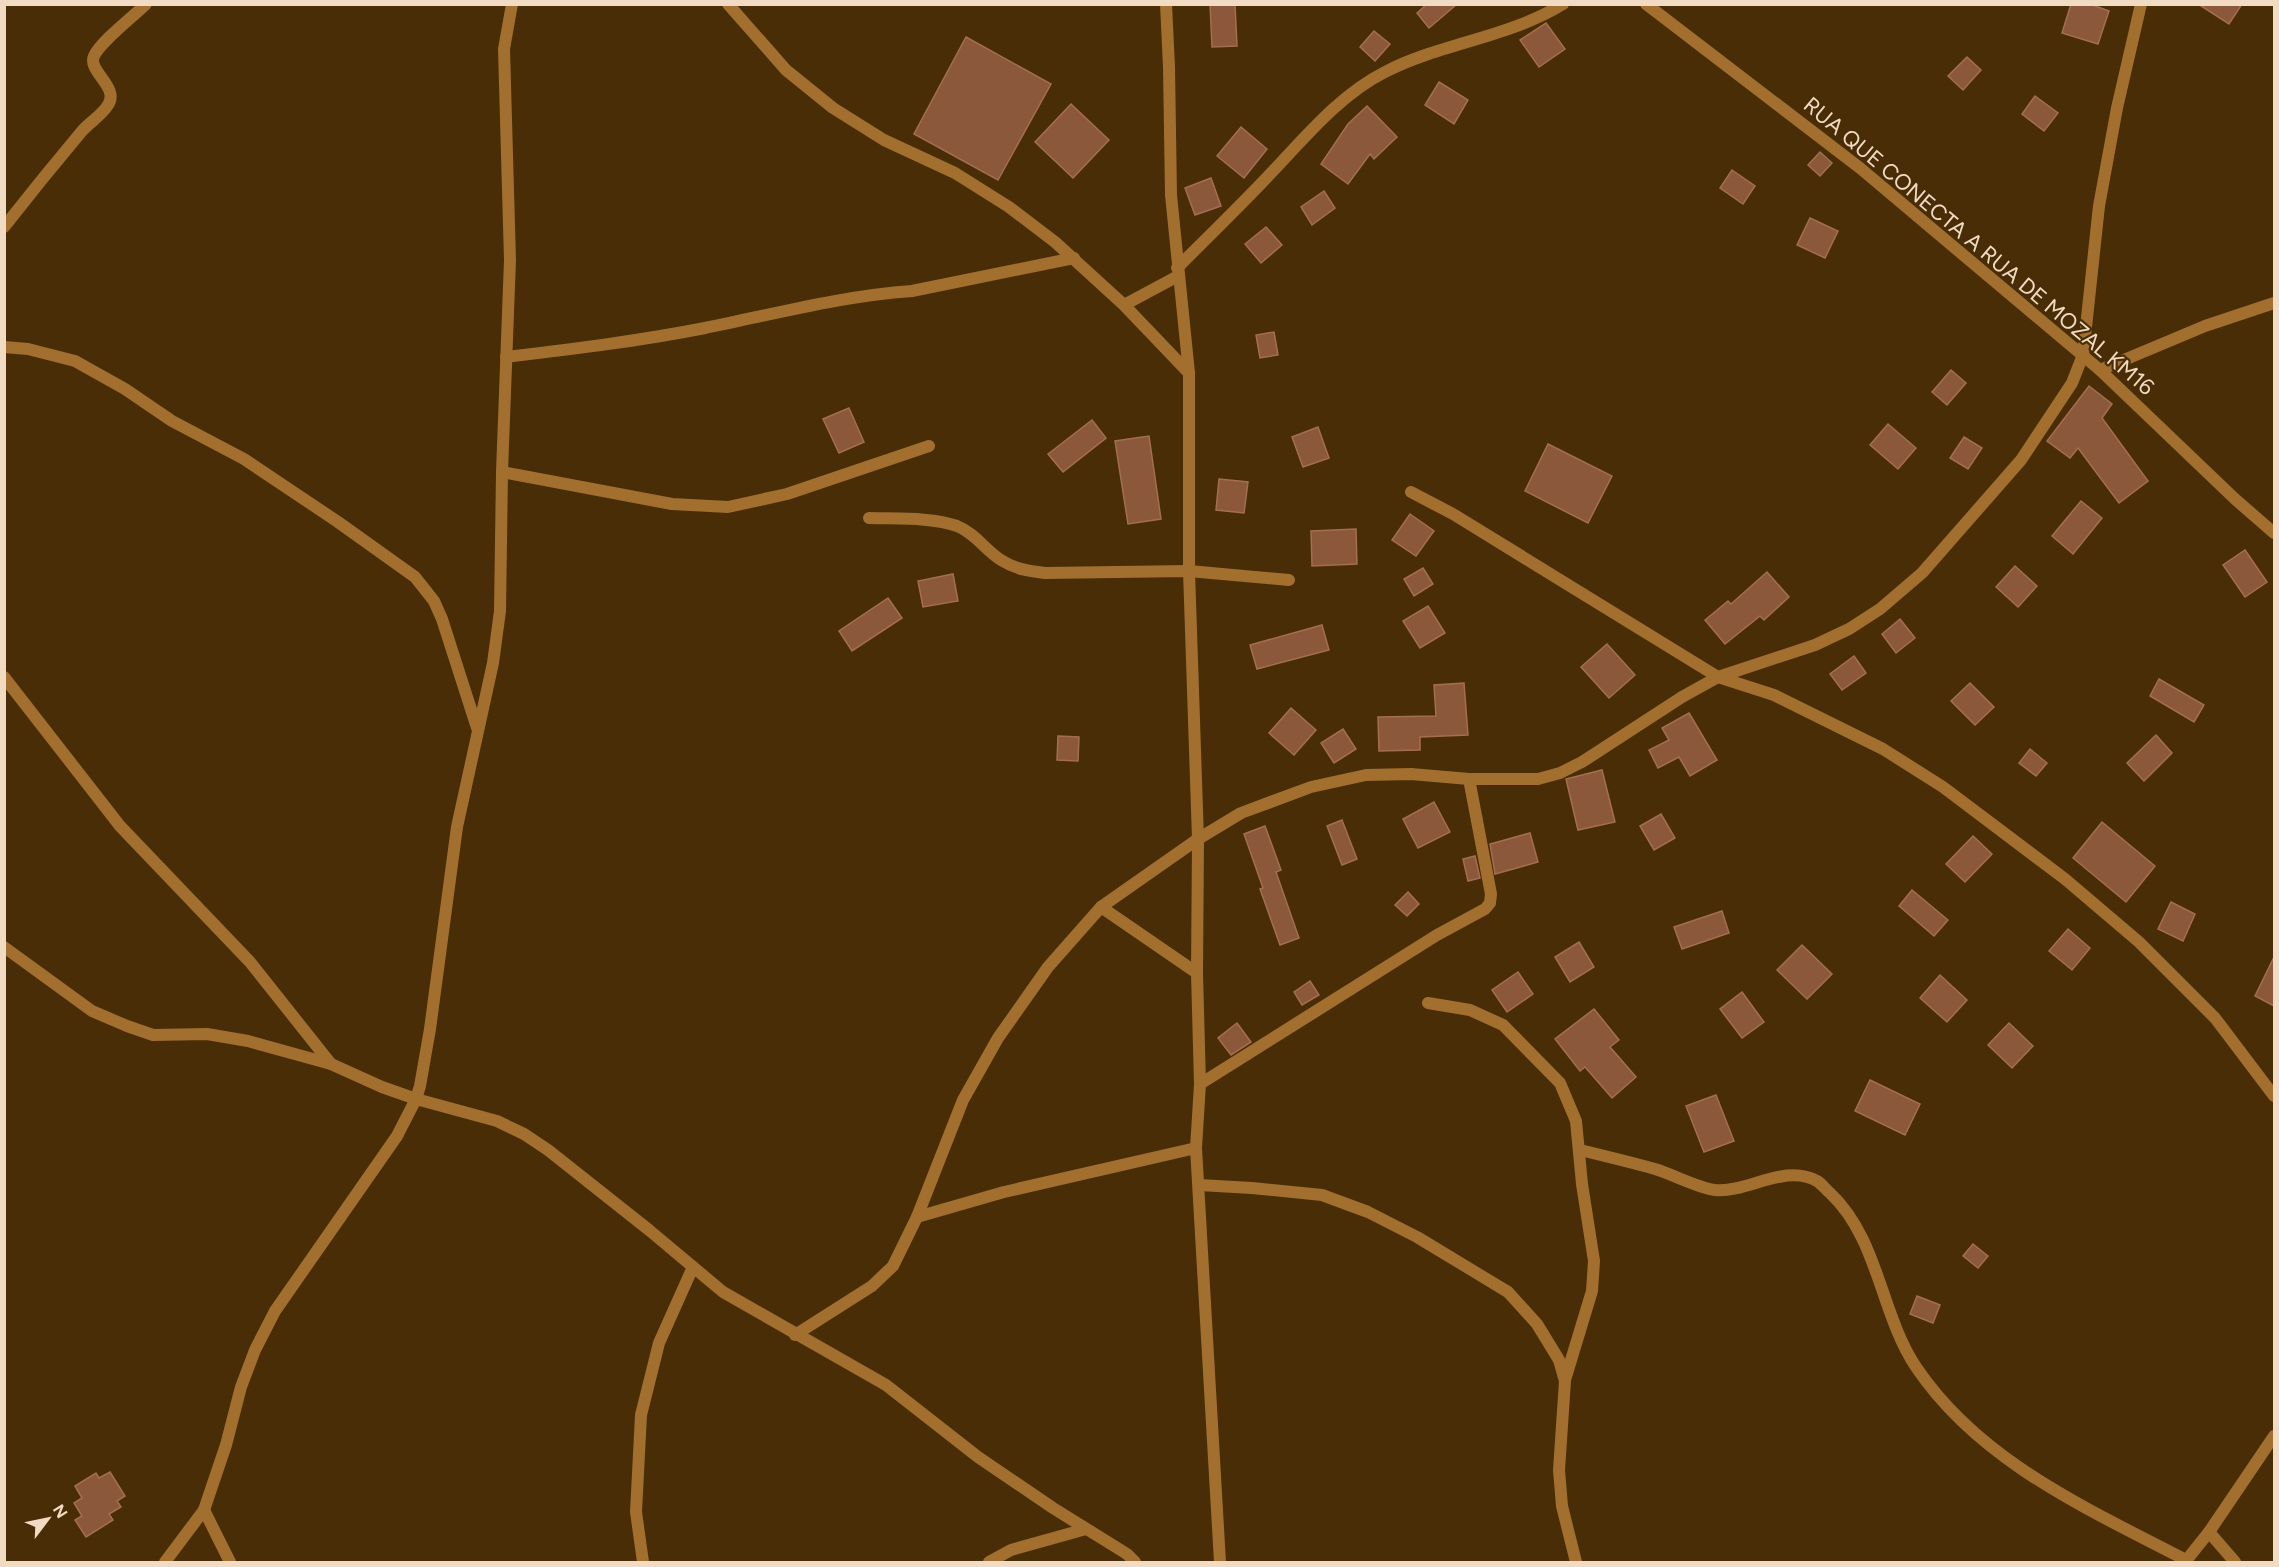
<svg xmlns="http://www.w3.org/2000/svg" width="2279" height="1567" font-family="Figtree,sans-serif">
<rect width="100%" height="100%" fill="#482d07"/>
<g fill="#8b583b" stroke="#a46e51" stroke-width="1.5">
<path d="M1210,4H1235L1237,46L1212,47Z"/>
<path d="M1427,4H1457L1429,28L1417,13Z"/>
<path d="M2071,4H2090L2109,11L2098,44L2062,33Z"/>
<path d="M2198,4H2242L2229,24Z"/>
<path d="M1546,23L1565,49L1539,67L1520,40Z"/>
<path d="M1374,31L1390,44L1375,61L1360,47Z"/>
<path d="M966,37L1051,84L998,180L914,134Z"/>
<path d="M1967,57L1981,70L1963,90L1948,76Z"/>
<path d="M1439,82L1468,100L1454,124L1425,105Z"/>
<path d="M2035,96L2058,113L2044,131L2022,114Z"/>
<path d="M1071,104L1109,140L1073,178L1035,142Z"/>
<path d="M1367,106L1397,137L1374,159L1370,154L1348,184L1321,164L1348,124Z"/>
<path d="M1241,127L1267,149L1244,178L1217,156Z"/>
<path d="M1820,152L1832,163L1820,176L1808,165Z"/>
<path d="M1732,170L1755,186L1743,204L1720,188Z"/>
<path d="M1211,178L1221,206L1195,215L1185,188Z"/>
<path d="M1324,191L1335,208L1312,225L1301,207Z"/>
<path d="M1810,218L1838,231L1825,258L1797,245Z"/>
<path d="M1266,227L1282,245L1261,263L1245,244Z"/>
<path d="M1274,332L1278,355L1260,358L1256,335Z"/>
<path d="M1951,370L1966,383L1947,405L1932,392Z"/>
<path d="M2089,386L2112,404L2102,418L2148,481L2119,503L2078,448L2070,458L2047,441Z"/>
<path d="M849,408L864,442L839,453L823,419Z"/>
<path d="M1092,420L1106,438L1063,472L1048,454Z"/>
<path d="M1888,424L1916,448L1898,469L1870,445Z"/>
<path d="M1318,427L1329,458L1303,467L1292,437Z"/>
<path d="M1149,436L1161,519L1128,524L1115,441Z"/>
<path d="M1964,437L1982,448L1968,469L1950,458Z"/>
<path d="M1548,444L1612,476L1588,523L1525,491Z"/>
<path d="M1219,479L1248,482L1244,513L1216,510Z"/>
<path d="M2081,501L2102,518L2073,554L2052,536Z"/>
<path d="M1410,514L1434,531L1416,556L1392,540Z"/>
<path d="M1356,529L1357,564L1312,566L1311,531Z"/>
<path d="M2245,550L2267,582L2245,597L2223,565Z"/>
<path d="M2015,566L2037,586L2018,607L1996,587Z"/>
<path d="M1423,568L1433,584L1414,596L1404,579Z"/>
<path d="M1767,572L1789,597L1764,620L1760,616L1725,644L1705,620L1728,601L1731,604Z"/>
<path d="M953,574L958,601L923,607L918,581Z"/>
<path d="M888,598L902,618L852,651L839,631Z"/>
<path d="M1428,606L1445,633L1420,648L1403,621Z"/>
<path d="M1900,619L1915,638L1896,653L1882,634Z"/>
<path d="M1322,625L1329,650L1257,669L1250,645Z"/>
<path d="M1607,644L1635,675L1609,698L1581,667Z"/>
<path d="M1854,656L1866,673L1842,690L1830,674Z"/>
<path d="M2159,679L2204,705L2194,722L2150,696Z"/>
<path d="M1464,683L1468,735L1420,737V750L1379,751L1378,717L1436,716L1434,685Z"/>
<path d="M1970,683L1994,707L1975,725L1951,701Z"/>
<path d="M1291,708L1316,730L1294,755L1269,733Z"/>
<path d="M1689,713L1717,760L1690,776L1679,757L1658,768L1649,750L1669,740L1662,728Z"/>
<path d="M1343,729L1356,749L1334,763L1321,743Z"/>
<path d="M2156,735L2172,753L2144,781L2127,763Z"/>
<path d="M1058,736L1079,737L1078,761L1057,760Z"/>
<path d="M2030,749L2047,763L2036,776L2019,763Z"/>
<path d="M1602,770L1615,822L1578,830L1566,779Z"/>
<path d="M1434,802L1450,832L1418,848L1403,819Z"/>
<path d="M1661,814L1675,838L1654,850L1640,826Z"/>
<path d="M1342,820L1357,859L1342,865L1327,826Z"/>
<path d="M2102,822L2155,866L2126,902L2073,858Z"/>
<path d="M1265,826L1281,870L1276,872L1299,938L1280,945L1260,889L1263,888L1244,834Z"/>
<path d="M1530,833L1538,862L1495,874L1490,844Z"/>
<path d="M1973,836L1992,854L1965,882L1946,864Z"/>
<path d="M1475,856L1480,878L1468,881L1463,859Z"/>
<path d="M1912,890L1948,920L1934,936L1899,906Z"/>
<path d="M1408,892L1419,904L1407,916L1395,905Z"/>
<path d="M2171,902L2195,914L2183,941L2158,929Z"/>
<path d="M1722,911L1729,933L1682,949L1674,927Z"/>
<path d="M2068,929L2090,948L2072,970L2049,951Z"/>
<path d="M1579,942L1594,967L1570,982L1555,957Z"/>
<path d="M1802,945L1832,974L1807,999L1777,970Z"/>
<path d="M2274,957V1006L2255,996Z"/>
<path d="M1518,972L1533,994L1507,1012L1492,990Z"/>
<path d="M1940,975L1967,1000L1947,1022L1920,998Z"/>
<path d="M1310,981L1319,995L1302,1005L1294,992Z"/>
<path d="M1742,992L1764,1022L1742,1038L1720,1009Z"/>
<path d="M1594,1009L1619,1040L1610,1047L1636,1077L1612,1098L1585,1067L1580,1071L1555,1039Z"/>
<path d="M1237,1023L1251,1042L1231,1055L1218,1038Z"/>
<path d="M2009,1023L2033,1046L2012,1068L1988,1045Z"/>
<path d="M1870,1080L1920,1104L1905,1135L1855,1111Z"/>
<path d="M1716,1095L1734,1141L1704,1152L1686,1106Z"/>
<path d="M1973,1244L1988,1256L1978,1268L1963,1256Z"/>
<path d="M1917,1296L1940,1305L1933,1323L1910,1314Z"/>
<path d="M110,1472L125,1496L117,1501L121,1507L109,1514L113,1520L86,1537L75,1520L82,1516L74,1503L82,1498L75,1486L96,1473L99,1478Z"/>
</g>
<g fill="none" stroke-linecap="round" stroke-linejoin="round">
<g stroke="#a26f2e" stroke-width="12">
<path d="M728,4L786,70L833,108L884,140L955,173L1009,207L1055,242L1124,305L1189,373"/>
<path d="M1166,4L1169,67L1171,195L1189,373V571L1198,839L1197,973L1200,1084L1196,1148L1220,1562"/>
<path d="M1646,4L1860,168L2100,370L2235,499L2274,533"/>
<path d="M4,227C30,194 56,162 82,131C90,122 102,115 108,105C120,87 87,71 94,56C101,41 133,17 146,4"/>
<path d="M1177,268C1209,236 1242,204 1273,171C1306,136 1341,94 1385,72C1441,43 1508,38 1563,4"/>
<path d="M1124,305L1178,276"/>
<path d="M4,347L28,349L75,361L125,389L172,421L244,459L338,522L415,577L434,601L442,619L477,728"/>
<path d="M506,357C573,349 639,341 705,328C775,314 841,296 912,291L1074,258"/>
<path d="M2100,370L2205,326L2274,303"/>
<path d="M502,472L672,504L728,507L787,494L929,446"/>
<path d="M1411,492L1453,514L1718,677L1774,695L1883,749L1943,787L2065,879L2139,942L2215,1018L2274,1096"/>
<path d="M869,518C895,519 932,517 957,526C975,533 985,550 1001,560C1015,569 1028,571 1045,573L1189,571L1289,580"/>
<path d="M4,677L120,826L250,962L331,1064"/>
<path d="M1101,907L1197,973"/>
<path d="M4,947L92,1011L127,1026L153,1035L207,1034L248,1041L331,1064L382,1087L416,1099L497,1121L524,1134L548,1150L649,1230L723,1292L886,1385L978,1457L1053,1508L1127,1554L1135,1562"/>
<path d="M1428,1003L1470,1010L1503,1025L1560,1083L1576,1121L1582,1184L1594,1261L1592,1291L1565,1380"/>
<path d="M1200,1084L1437,935L1485,909L1490,903L1491,894L1469,779"/>
<path d="M1580,1150C1605,1156 1630,1162 1655,1169C1672,1174 1698,1188 1715,1190C1748,1193 1785,1163 1817,1181C1822,1184 1826,1190 1830,1193C1879,1239 1880,1313 1916,1367C1980,1462 2088,1509 2186,1560"/>
<path d="M1199,1185L1252,1188L1322,1195L1368,1212L1417,1237L1508,1292L1537,1324L1559,1360L1565,1381L1559,1470L1562,1506L1576,1562"/>
<path d="M917,1217L1004,1192L1196,1148"/>
<path d="M795,1335L872,1286L893,1266L917,1217L963,1100L998,1038L1048,967L1101,907L1198,839L1241,813L1311,787L1366,775L1411,774L1469,779H1538L1560,773L1582,762L1682,697L1718,677L1815,645L1849,629L1880,609L1922,573L2021,460L2072,383L2083,355L2099,206L2117,108L2141,4"/>
<path d="M204,1510L230,1562"/>
<path d="M2209,1532L2235,1562"/>
<path d="M165,1562L204,1510L226,1445L241,1387L255,1350L275,1311L397,1136L416,1099L420,1086L430,1029L457,827L493,663L500,611L502,472L510,260L504,49L512,4"/>
<path d="M643,1562L636,1512L641,1415L659,1343L693,1267"/>
<path d="M989,1562L1011,1550L1086,1529"/>
<path d="M2185,1562L2209,1532L2274,1436"/>
</g>
</g>
<g text-anchor="middle" dominant-baseline="central" stroke-width="4.5" stroke-linejoin="round" paint-order="stroke">
<g font-size="22" fill="#f1dbc3" stroke="#482d07">
<text transform="translate(1979 246) rotate(40)">RUA QUE CONECTA A RUA DE MOZAL KM16</text>
</g>
</g>
<rect width="2279" height="1567" fill="none" stroke="#f1dbc3" stroke-width="12"/>
<g transform="translate(48 1519) rotate(58)" stroke="#482d07" stroke-width="4.5" paint-order="stroke">
<path d="M0-4.5L10 22L0 15L-10 22Z" fill="#f1dbc3"/>
<text y="-9" font-size="16" font-weight="bold" text-anchor="middle" fill="#f1dbc3">N</text>
</g>
</svg>
